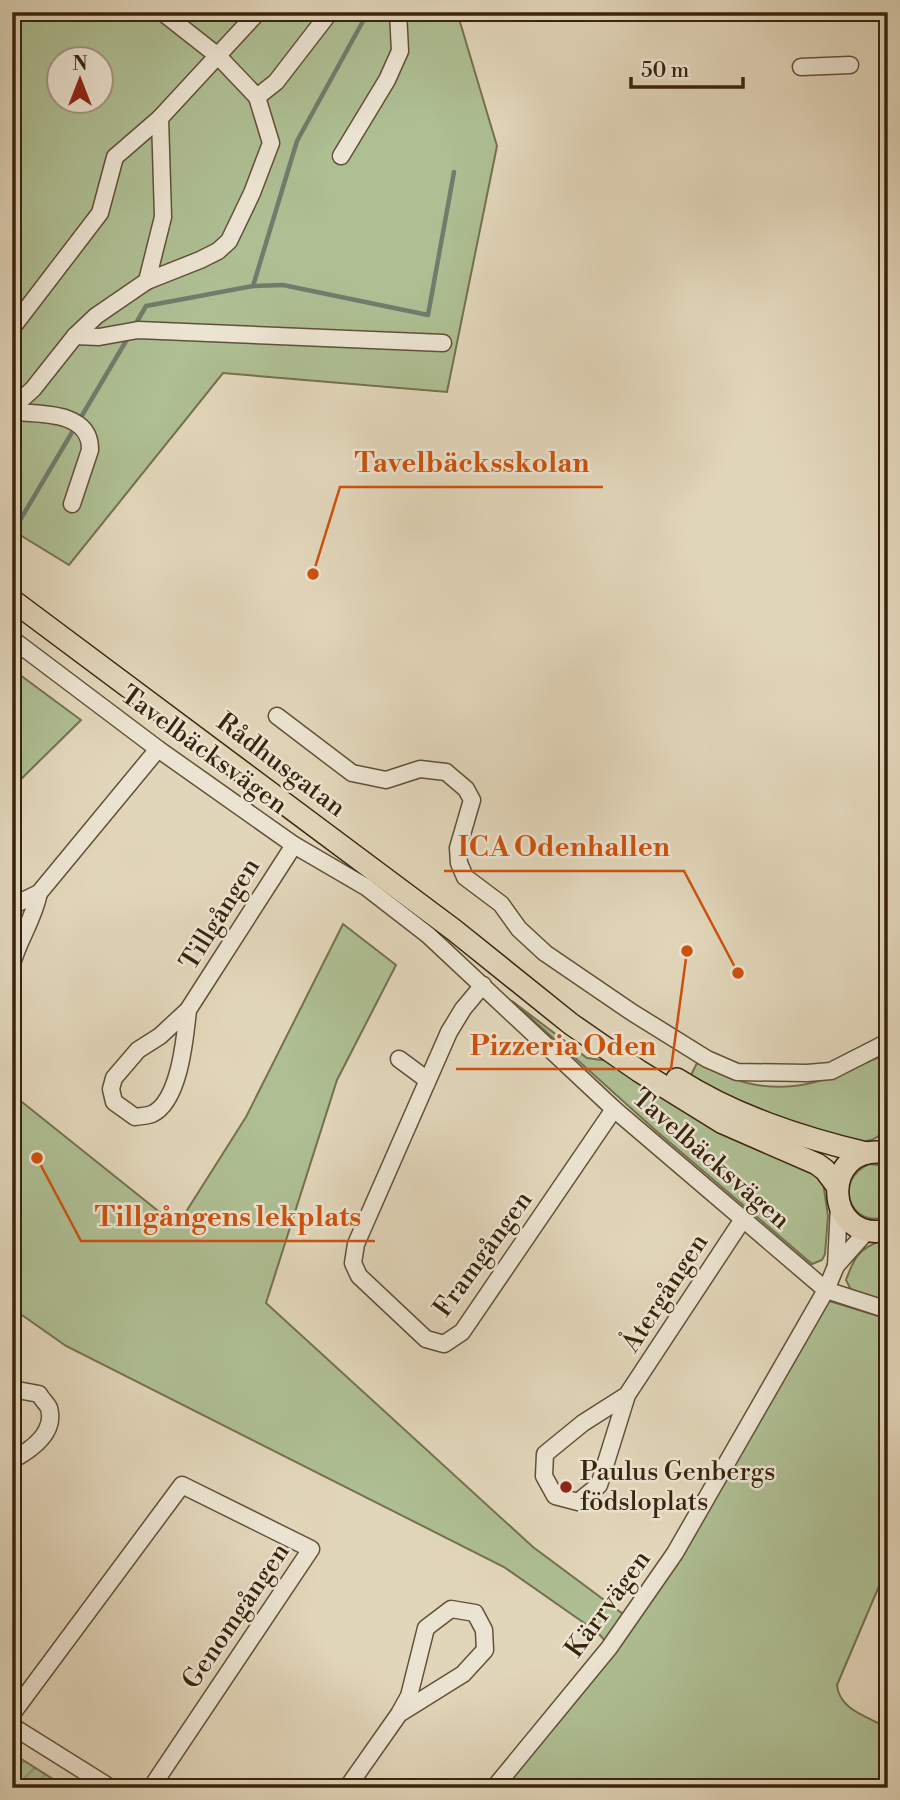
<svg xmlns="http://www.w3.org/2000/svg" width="900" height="1800" font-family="'Libre Bodoni',serif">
<defs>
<pattern id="garden-furrows" width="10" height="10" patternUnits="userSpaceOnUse" patternTransform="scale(1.75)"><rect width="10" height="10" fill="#aebf93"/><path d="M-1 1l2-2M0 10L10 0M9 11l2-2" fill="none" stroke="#8f9b76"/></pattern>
</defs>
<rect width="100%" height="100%" fill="#e2d6ba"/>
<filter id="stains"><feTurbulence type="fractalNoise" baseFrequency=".00286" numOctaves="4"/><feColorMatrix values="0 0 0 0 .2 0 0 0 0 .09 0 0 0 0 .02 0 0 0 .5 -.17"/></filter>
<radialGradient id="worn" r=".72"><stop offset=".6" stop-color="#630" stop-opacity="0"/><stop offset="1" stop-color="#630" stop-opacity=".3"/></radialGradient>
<g fill="#aebf93" stroke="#737150" stroke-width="2" fill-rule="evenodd">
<path d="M12,12H457L497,146L447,392L223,373L69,565L12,530ZM60,60H102V102H60Z"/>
<path d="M12,669L81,720L12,788Z"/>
<path d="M343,924L396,965L337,1080L266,1303L533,1547L627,1617L608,1644L597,1632L504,1567L66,1346L12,1308V1094L177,1226L246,1117Z"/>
<path d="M512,1001L587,1058L610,1061L712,1127L765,1153L811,1170L823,1182L828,1216L825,1254L822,1260L812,1264L654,1129Z"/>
<path d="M888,1053V1128C883,1132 877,1139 871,1140C832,1152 728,1096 689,1079L697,1063C713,1069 730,1078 747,1083C802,1096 840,1074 888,1053Z"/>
<path d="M869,1164L888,1166V1216C852,1231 831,1181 869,1164Z"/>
<path d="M879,1242H888V1303L852,1292L846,1280C853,1261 858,1248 879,1242Z"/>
<path d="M826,1300L888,1319V1565L837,1685C839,1708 863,1715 882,1725L888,1718V1788H500L635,1625L681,1552Z"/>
</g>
<path fill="url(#garden-furrows)" stroke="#737150" stroke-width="2" d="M12,1753L67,1788H12Z"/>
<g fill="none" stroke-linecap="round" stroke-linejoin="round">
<g stroke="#707d6c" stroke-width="4.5">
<path d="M253,286L297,141L368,12"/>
<path d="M135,325L146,306L253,286L283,285L428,315L454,172"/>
<path d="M16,527L129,336"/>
</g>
<defs>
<g id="minor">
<path d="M801,67L850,65"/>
<path d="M257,97L276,82L330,12"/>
<path d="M341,156L387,80L400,51L398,12"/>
<path d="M147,281L163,217L160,118"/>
<path d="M12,328L100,213L115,157L160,118L258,12"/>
<path d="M75,336L99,337L138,330L443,343"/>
<path d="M12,408L33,389L75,336L96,316L147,281L200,260L218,251L229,241L252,193L271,143L257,97L218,56L162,12"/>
<path d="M12,412C40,414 91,411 90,450L72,504"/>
<path d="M12,639L158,749L294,845L366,887L428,935L614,1109L826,1290L888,1310"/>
<path d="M277,716L352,773L386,780L420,769L446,772L466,789L472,800L458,848L459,863L465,877L501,904L519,929L545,953L633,1013L707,1059L737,1072L807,1073L831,1071L888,1042"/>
<path d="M12,906L39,893L158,749"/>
<path d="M12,964C19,939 33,921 39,893"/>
<path d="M483,985L463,1009L449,1032L356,1244L353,1263L359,1276L426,1339L444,1344L462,1332L614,1109"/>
<path d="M188,1010C185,1037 180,1101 152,1114C147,1116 140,1116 135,1117L114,1102L111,1089L114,1078L138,1050L160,1036L188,1010L294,845"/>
<path d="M399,1059L426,1079"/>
<path d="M836,1266L839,1206"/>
<path d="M12,1389L39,1394C41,1398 47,1404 49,1408C56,1433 31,1450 12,1460"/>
<path d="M627,1395L599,1485L578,1502L555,1496L544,1476L545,1454L583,1423L627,1395L743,1219"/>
<path d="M12,1714L182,1485L311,1549L151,1788"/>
<path d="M12,1726L111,1788"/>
<path d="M347,1788L399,1714L409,1696L426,1628L451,1609L475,1613L484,1630L485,1650L463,1674L399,1714"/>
<path d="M494,1788L609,1648L675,1553L826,1290L836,1266L867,1231"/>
</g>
<g id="major">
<path d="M12,600L454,930L571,1024L639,1071L723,1123L817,1164L825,1170L837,1186"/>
<path d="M677,1079C735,1116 800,1137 866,1153"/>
<path d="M888,1153C819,1141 823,1245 888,1230"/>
</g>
</defs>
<use href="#minor" stroke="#625038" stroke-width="19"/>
<use href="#major" stroke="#38230d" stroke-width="24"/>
<use href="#minor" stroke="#ece4d2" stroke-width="16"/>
<use href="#major" stroke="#e2d6ba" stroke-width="21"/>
</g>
<circle fill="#8f2418" stroke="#ece4d2" stroke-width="2.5" cx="566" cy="1487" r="7"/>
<g text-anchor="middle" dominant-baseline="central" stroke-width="5" stroke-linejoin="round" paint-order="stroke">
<g font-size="26" fill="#38230d" stroke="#ece4d2">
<text transform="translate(204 750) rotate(36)">Tavelbäcksvägen</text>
<text transform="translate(281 765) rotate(37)">Rådhusgatan</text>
<text transform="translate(220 914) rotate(-58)">Tillgången</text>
<text transform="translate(711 1159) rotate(41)">Tavelbäcksvägen</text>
<text transform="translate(483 1254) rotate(-54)">Framgången</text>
<text transform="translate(665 1293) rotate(-57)">Återgången</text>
<text transform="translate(608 1604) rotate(-54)">Kärrvägen</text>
<text transform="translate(236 1616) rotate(-56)">Genomgången</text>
</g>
<g font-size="26" fill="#38230d" stroke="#ece4d2" text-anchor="start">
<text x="580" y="1472">Paulus Genbergs<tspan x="580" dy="30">födsloplats</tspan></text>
</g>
</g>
<path fill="none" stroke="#ce510c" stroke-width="2.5" d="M313 574L340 487H603M738 973L684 871H444M687 951L671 1069H456M37 1158L81 1241H375"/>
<g fill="#ce510c" stroke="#ece4d2" stroke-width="2.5">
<circle cx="313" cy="574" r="7"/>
<circle cx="738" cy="973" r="7"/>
<circle cx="687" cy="951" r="7"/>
<circle cx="37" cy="1158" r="7"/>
</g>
<g font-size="28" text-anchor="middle" font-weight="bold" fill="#ce510c" stroke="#ece4d2" stroke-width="5" stroke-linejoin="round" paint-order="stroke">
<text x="472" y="472">Tavelbäcksskolan</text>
<text x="564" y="856">ICA Odenhallen</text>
<text x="563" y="1055">Pizzeria Oden</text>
<text x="228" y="1226">Tillgångens lekplats</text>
</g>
<rect width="900" height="1800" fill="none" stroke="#e2d6ba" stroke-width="42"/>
<rect x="14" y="14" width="872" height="1772" fill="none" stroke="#38230d" stroke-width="3.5"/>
<rect x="21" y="21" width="858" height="1758" fill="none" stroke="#38230d" stroke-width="2"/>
<g transform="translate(80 80)"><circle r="33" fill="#ece4d2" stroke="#a49783" stroke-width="2"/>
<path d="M0-5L12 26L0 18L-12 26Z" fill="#8f2418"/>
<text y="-10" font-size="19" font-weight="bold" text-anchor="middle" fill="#38230d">N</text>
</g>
<path d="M631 77v10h112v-10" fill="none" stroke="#38230d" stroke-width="3.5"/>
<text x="641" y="77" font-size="21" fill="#38230d" stroke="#ece4d2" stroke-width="5" paint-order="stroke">50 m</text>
<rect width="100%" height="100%" filter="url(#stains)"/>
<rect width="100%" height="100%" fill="url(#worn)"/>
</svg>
